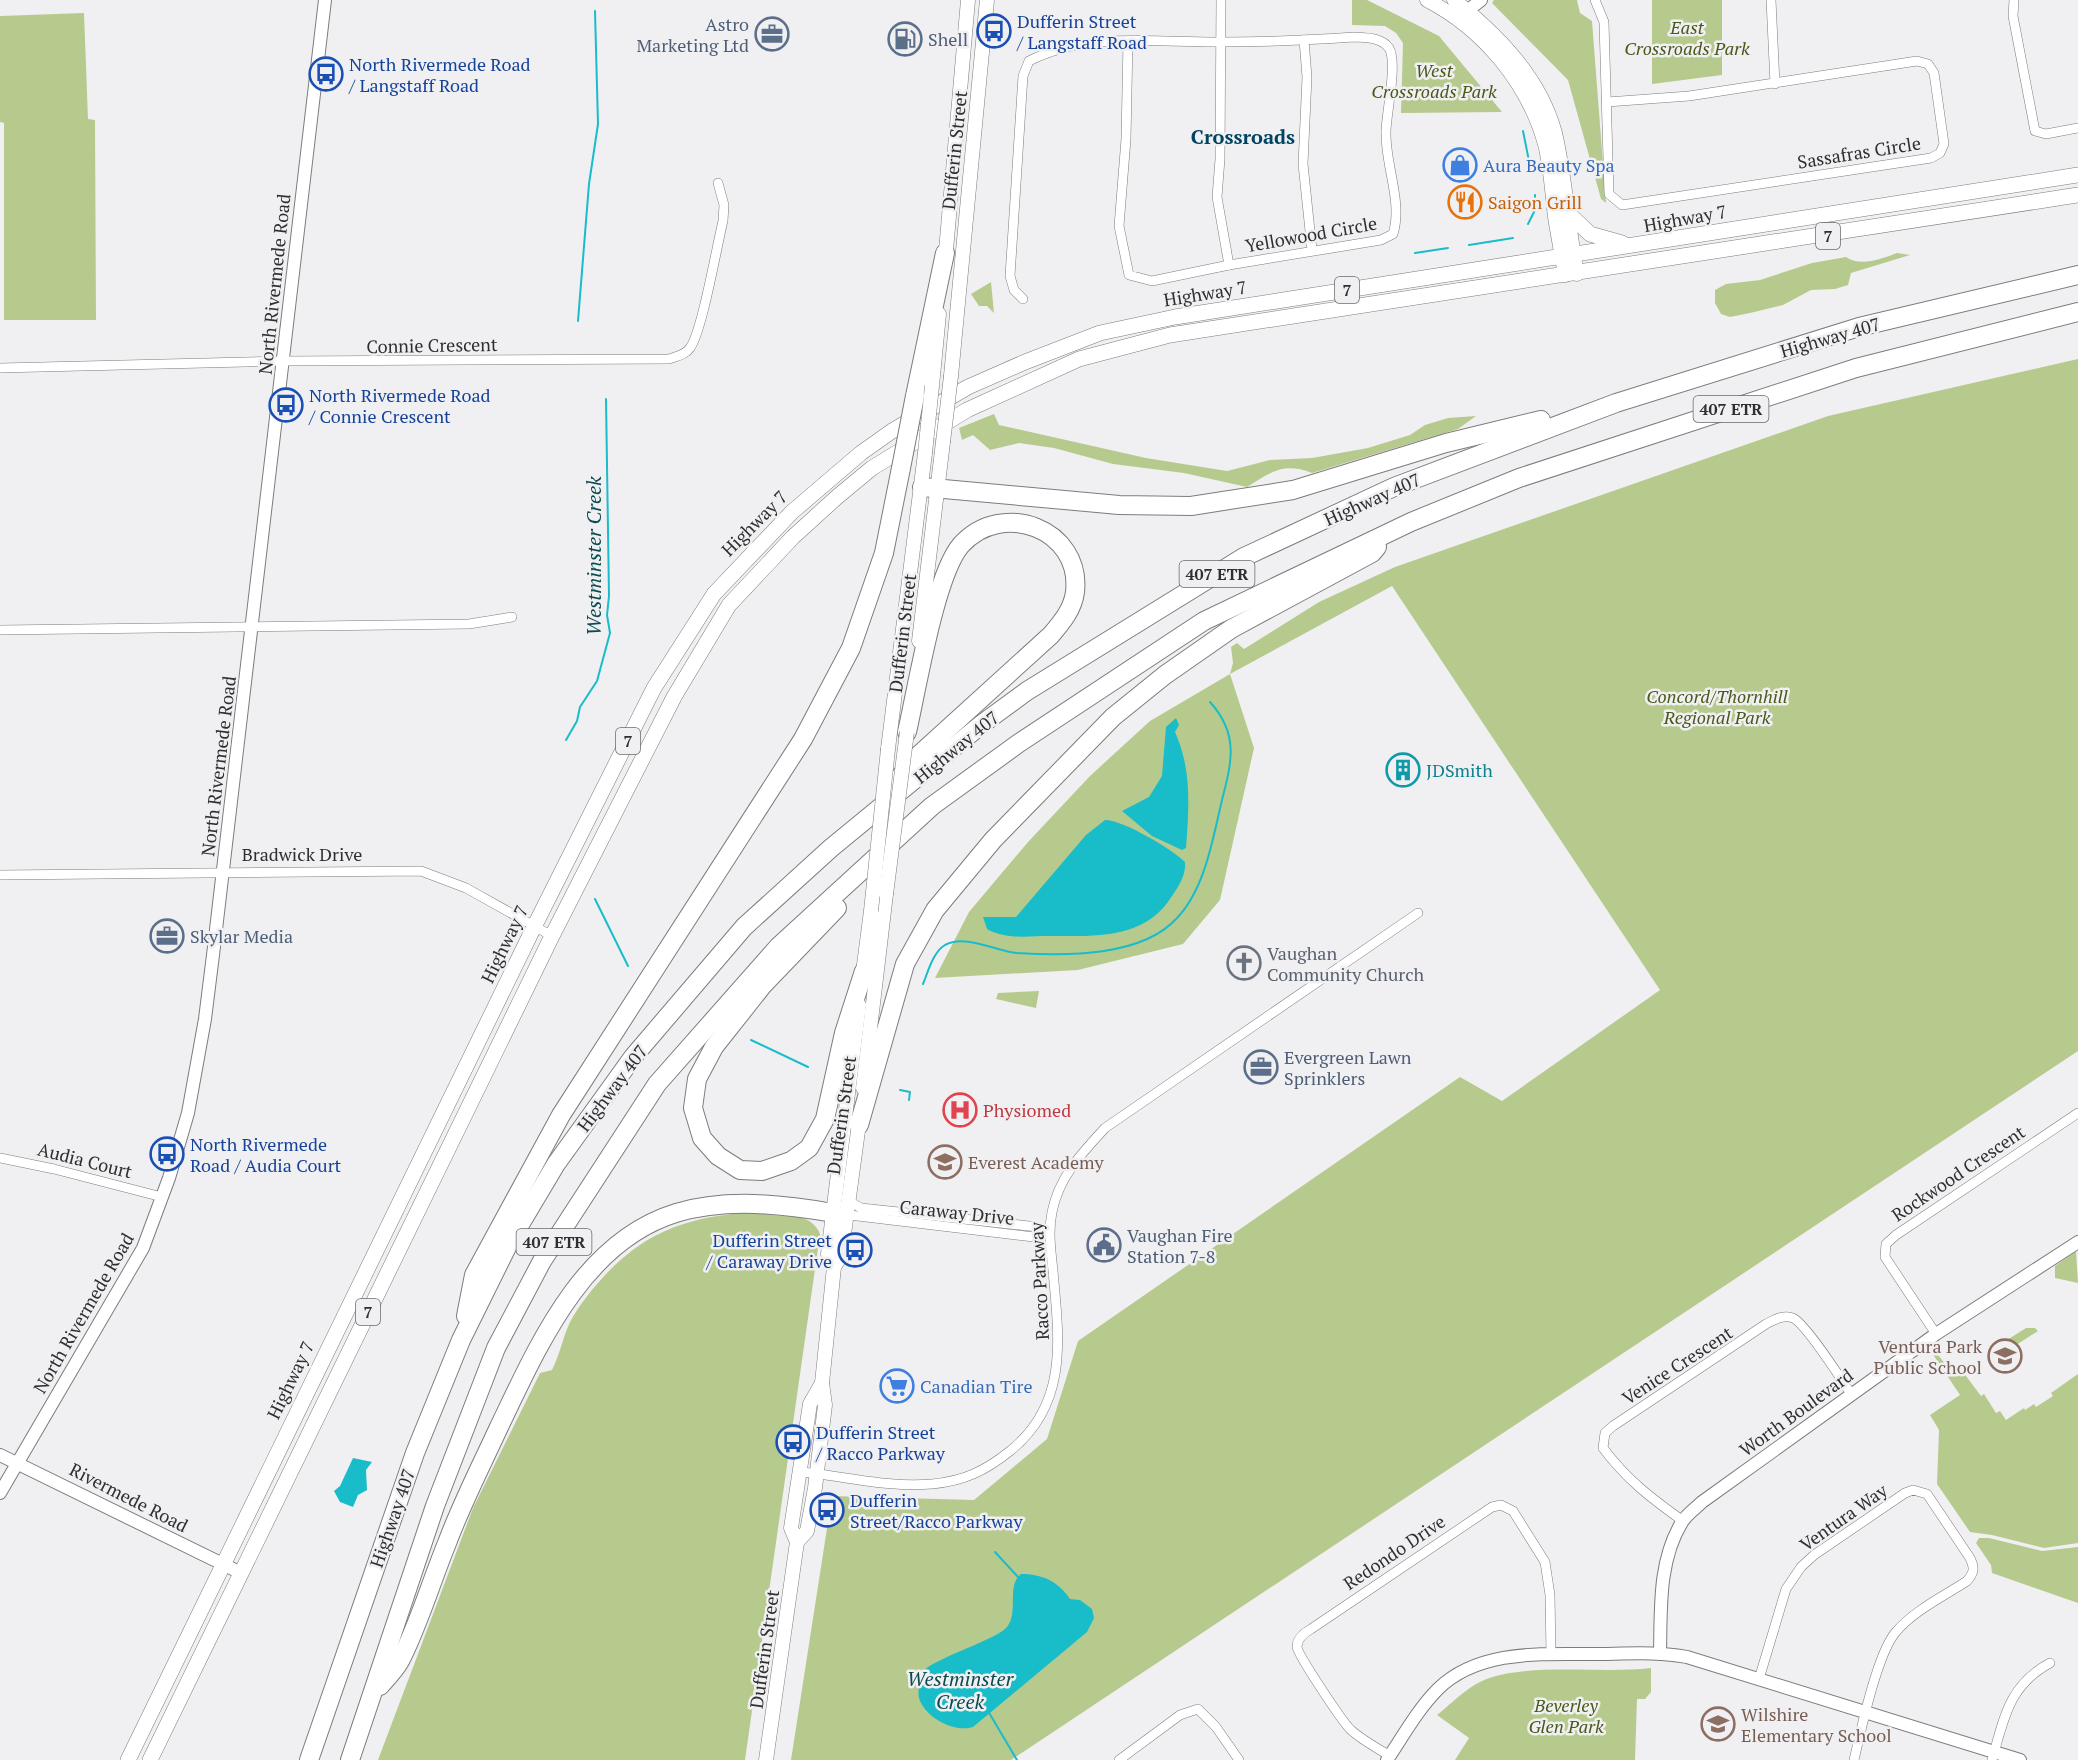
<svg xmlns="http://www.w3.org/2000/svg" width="2078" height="1760" font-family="'PT Serif',serif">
<rect width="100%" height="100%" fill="#f0f0f3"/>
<g fill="#b7ca8e">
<path d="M1352,0H1367L1439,36L1502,112L1401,113L1403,43L1396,33L1385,26L1352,25Z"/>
<path d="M1494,0H1577L1580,13L1592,21L1606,203L1601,199L1568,80L1492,3Z"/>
<path d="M1652,0H1722V75L1652,84Z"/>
<path d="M84,13L88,119L95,120L96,320H4V123L0,122V16Z"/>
<path d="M1897,253L1910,255L1851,273L1848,285L1835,289L1811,290L1783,305L1750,313L1730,317L1721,314L1715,303V290L1726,284L1760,280L1812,263L1846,257C1861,267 1881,259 1897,253Z"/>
<path d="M991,282L994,313L987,306H979L971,294Z"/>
<path d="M2078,359V1051L1011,1760H791L832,1496L974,1500L1047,1439L1078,1341L1460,1077L1502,1101L1660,990L1392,586L1230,674L1254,748L1220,900L1183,944L1078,970L935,978L969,912L1028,842L1090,776L1150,721L1230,674L1233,663L1231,647L1237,643L1244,649L1319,602L1395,567L1828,416Z"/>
<path d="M994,414L999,425L1146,458L1227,471L1270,460L1312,458L1368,448L1410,435L1425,425L1448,418L1476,416L1458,429L1312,473C1283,462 1271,472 1247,487L1184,473L1113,464L1054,448L1019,443L990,450L973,435L962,440L959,428Z"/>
<path d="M1039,991L1036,1008L996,999L998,993Z"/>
<path d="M751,1212C772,1214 812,1210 820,1234L745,1760H378L473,1508L540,1373L552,1370C560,1354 563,1337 570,1322C579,1305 593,1288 606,1274C649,1229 691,1217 751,1212Z"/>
<path d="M2076,1251L2078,1283L2055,1278V1266Z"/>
<path d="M2026,1328H2035L2038,1331L1990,1362L1988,1352Z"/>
<path d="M1932,1353L1939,1356L1953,1374L1963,1372L1981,1396L1984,1394L1996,1413L2000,1411L2006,1420L2024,1408L2025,1410L2034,1404L2036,1407L2053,1396L2051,1393L2078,1374V1543L2044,1548L1992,1535L1970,1532L1937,1484L1939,1430L1930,1415L1960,1395Z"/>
<path d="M1979,1538H1989L2042,1551L2078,1547V1603L1992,1573L1991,1565L1976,1543Z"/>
<path d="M1651,1668V1692L1645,1699H1637L1635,1760H1455L1469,1738L1437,1715C1451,1704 1466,1688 1482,1681C1524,1662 1601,1674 1651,1668Z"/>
</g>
<g fill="#19bcc9">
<path d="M1176,718L1179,725L1175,732C1192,770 1189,807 1186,848L1182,850L1152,836L1122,811L1149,797L1162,776L1166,727Z"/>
<path d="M1105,820C1123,820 1172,849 1185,862C1186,875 1179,886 1172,896C1145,940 1095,936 1050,936C1028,936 1007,940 987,929L983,917H1016L1086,835Z"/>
<path d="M353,1458L372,1462L366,1470L367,1490L358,1495L353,1507L340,1502L334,1491L340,1486Z"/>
<path d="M1021,1574C1042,1574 1058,1581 1070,1599L1080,1600L1092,1609L1094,1618L1087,1632L973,1727C955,1733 925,1718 919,1698C917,1689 921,1678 924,1670C943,1655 997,1639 1007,1627C1019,1612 1006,1586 1021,1574Z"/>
</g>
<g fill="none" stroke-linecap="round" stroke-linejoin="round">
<g stroke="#19bcc9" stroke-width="2">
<path d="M1523,131L1530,166"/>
<path d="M1528,224L1535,210V195"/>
<path d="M1469,245L1513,238"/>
<path d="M1415,253L1448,248"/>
<path d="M578,321L589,184L598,124L595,11"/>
<path d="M566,740L577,721L580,707L597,681L610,633L607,615L609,596L606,399"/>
<path d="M595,899L628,966"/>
<path d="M923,984C928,972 933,952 945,945C965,934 996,951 1017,953C1066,956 1142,957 1177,918C1205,889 1213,838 1222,800C1232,761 1239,734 1210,702"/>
<path d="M751,1040L808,1067"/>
<path d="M900,1090L910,1092L909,1100"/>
<path d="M995,1552L1019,1578"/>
<path d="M988,1711L1017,1760"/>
</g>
<defs>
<g id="minor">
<path d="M1221,0L1220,159L1217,197L1229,265"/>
<path d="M1595,0L1604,22L1609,194L1622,205L1931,158L1940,153L1944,144L1934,73L1928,64L1917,61L1689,96L1607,102"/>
<path d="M1771,0L1775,84"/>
<path d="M2014,0L2013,16L2035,131L2046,134L2078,128"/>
<path d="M1304,40L1307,77L1303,164L1312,250"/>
<path d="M1023,299L1014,290L1010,276L1023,76L1029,61C1086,31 1160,43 1222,42C1266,42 1310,40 1354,37C1366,38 1381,37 1389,48C1398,63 1386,114 1386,132C1385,165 1403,202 1393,234L1381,240L1229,265L1152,281L1129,275L1119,226L1126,139L1128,41"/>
<path d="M0,368L283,361L669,359C677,356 685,355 690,348C702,332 717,245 723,221L724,205L718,183"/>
<path d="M0,630L469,624L512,617"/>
<path d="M0,875L421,871L466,888L552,936"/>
<path d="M0,1158L54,1169L162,1197"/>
<path d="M847,1200L861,1208L1038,1227L1049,1232"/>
<path d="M841,1214L1034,1237L1049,1232"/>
<path d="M1936,1334L1885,1257L1886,1244L1896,1235L2078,1113"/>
<path d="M801,1472C844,1476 889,1488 932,1484C964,1481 985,1471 1010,1451C1069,1404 1059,1338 1053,1271C1051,1251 1048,1232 1052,1212C1059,1177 1081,1154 1105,1128L1418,913"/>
<path d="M1683,1521C1651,1498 1627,1480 1603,1448L1605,1433L1613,1426L1766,1324C1774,1320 1784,1314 1793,1318C1806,1324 1841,1379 1851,1394"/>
<path d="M1759,1679L1786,1589L1801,1567L1814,1555L1905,1493L1913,1490L1927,1494L1970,1558C1975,1568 1974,1573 1967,1581C1944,1596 1913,1611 1895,1633C1877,1655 1861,1730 1854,1760"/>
<path d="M1390,1756C1377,1748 1362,1740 1351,1730C1343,1723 1298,1655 1297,1647C1297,1638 1304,1633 1311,1629L1492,1507L1501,1505L1513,1511L1545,1562L1550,1595L1551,1654"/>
<path d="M1119,1760L1180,1715L1198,1709L1216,1727L1239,1760"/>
<path d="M1992,1760C2004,1718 2009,1685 2050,1663"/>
</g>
<g id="tertiary">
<path d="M1461,16L1481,0"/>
<path d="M0,1455L241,1573"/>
<path d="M0,1493L143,1248L169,1178L188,1113L205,1019L213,955L325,0"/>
<path d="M1660,1654C1661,1610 1658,1561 1682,1522C1687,1514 1696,1508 1702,1502L1936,1334L2078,1242"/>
<path d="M1387,1760C1403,1736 1418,1709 1438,1689C1478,1650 1540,1654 1591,1654C1622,1654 1657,1651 1687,1657L2020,1760"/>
</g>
<g id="secondary">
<path d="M1427,0C1483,29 1528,83 1545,144C1551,168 1552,193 1555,217C1558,236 1562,256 1565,275"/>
<path d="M1454,0C1498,35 1540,77 1555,133C1566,180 1568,228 1577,274"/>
<path d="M945,262L968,0"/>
<path d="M951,376L987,0"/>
<path d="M932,386L939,314"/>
<path d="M919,641L943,442"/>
<path d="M888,749L925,453"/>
<path d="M862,980L871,911"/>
<path d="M863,1088L886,894"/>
<path d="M834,1267L828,1254L859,1005"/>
<path d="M797,1542L807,1531L815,1488L825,1405L822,1383L834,1267L841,1256L860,1116"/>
<path d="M766,1760L797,1542L791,1528L810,1404L822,1383"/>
</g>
<g id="primary">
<path d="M1568,213L1590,234L1622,243"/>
<path d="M128,1760L534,927L654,688L714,594L792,512L861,453L892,431L968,387L1025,362L1100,333L1175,317L2078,175"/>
<path d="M150,1760L552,936L674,697L729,605L793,537L837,497L872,468L967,410L1079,359L1170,335L2078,195"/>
</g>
<g id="motorway">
<path d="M915,396L945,253"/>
<path d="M922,487L1119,505L1191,506L1293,490L1446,443L1541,420"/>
<path d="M893,785L919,755L1051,635C1062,622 1073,609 1075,592C1082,529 1002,499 961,545C935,575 917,689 907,732"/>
<path d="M837,908L763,985L714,1047L697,1079L693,1108L702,1138L718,1156L740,1170L762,1171L791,1161L809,1148L825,1119L844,1033L864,971"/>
<path d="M859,1125L905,964L935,910L993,840L1113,717L1165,675L1231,629L1372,553L1377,547"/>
<path d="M466,1316L474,1275L561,1115L803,739L851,648L884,553L901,468"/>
<path d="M380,1686C387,1678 395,1670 400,1661C419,1624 431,1582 447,1543C462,1503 481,1466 499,1427C538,1346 582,1242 676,1213C726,1198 781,1204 833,1213"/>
<path d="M309,1760L415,1453L461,1340L509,1243L556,1164L633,1057L744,927L831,848L982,724L1027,691L1244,557L1394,487L1616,403L1859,327L2078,275"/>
<path d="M350,1760L435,1506L496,1348L542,1261L657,1084L778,947L932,806L1019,743L1204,621L1411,522L1519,478L1856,368L2078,312"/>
</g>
</defs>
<use href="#minor" stroke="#7c7c7e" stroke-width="10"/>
<use href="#tertiary" stroke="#7c7c7e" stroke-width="14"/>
<use href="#secondary" stroke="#7c7c7e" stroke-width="15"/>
<use href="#primary" stroke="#7c7c7e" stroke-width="16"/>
<use href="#motorway" stroke="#7c7c7e" stroke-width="20"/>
<use href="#minor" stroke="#fff" stroke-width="9"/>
<use href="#tertiary" stroke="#fff" stroke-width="12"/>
<use href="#secondary" stroke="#fff" stroke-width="14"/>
<use href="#primary" stroke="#fff" stroke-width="15"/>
<use href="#motorway" stroke="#fff" stroke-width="18"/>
<defs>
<g id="secondary-bridge">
<path d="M943,442L951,376"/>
<path d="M925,453L932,386"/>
<path d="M886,894L907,732"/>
<path d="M871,911L888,749"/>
</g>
<path id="motorway-bridge" d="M901,468L915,396"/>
</defs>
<use href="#secondary-bridge" stroke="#7c7c7e" stroke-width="15" stroke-linecap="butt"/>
<use href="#motorway-bridge" stroke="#7c7c7e" stroke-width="20" stroke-linecap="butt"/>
<use href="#secondary-bridge" stroke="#fff" stroke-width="14"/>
<use href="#motorway-bridge" stroke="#fff" stroke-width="18"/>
</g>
<defs>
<symbol id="bus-ring" viewBox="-11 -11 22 22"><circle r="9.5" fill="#f0f0f3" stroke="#1a4fb4" stroke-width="1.5"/><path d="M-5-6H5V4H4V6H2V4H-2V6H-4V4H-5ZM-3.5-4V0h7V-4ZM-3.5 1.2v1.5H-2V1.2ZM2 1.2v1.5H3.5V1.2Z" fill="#1a4fb4"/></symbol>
<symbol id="office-ring" viewBox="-11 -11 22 22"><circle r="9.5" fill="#f0f0f3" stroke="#5c6f8a" stroke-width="1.5"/><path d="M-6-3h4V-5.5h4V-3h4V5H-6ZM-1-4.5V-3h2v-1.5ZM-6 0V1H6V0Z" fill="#5c6f8a"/></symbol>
<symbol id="fuel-ring" viewBox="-11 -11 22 22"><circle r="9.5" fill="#f0f0f3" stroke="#5c6f8a" stroke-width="1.5"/><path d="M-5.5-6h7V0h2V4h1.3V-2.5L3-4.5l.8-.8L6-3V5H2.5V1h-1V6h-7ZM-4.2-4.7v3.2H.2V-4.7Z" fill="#5c6f8a"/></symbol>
<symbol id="shop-ring" viewBox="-11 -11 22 22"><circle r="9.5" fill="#f0f0f3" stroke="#3f7fe0" stroke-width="1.5"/><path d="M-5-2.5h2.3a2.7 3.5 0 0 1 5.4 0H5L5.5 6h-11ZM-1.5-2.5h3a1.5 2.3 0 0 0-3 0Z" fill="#3f7fe0"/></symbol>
<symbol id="restaurant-ring" viewBox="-11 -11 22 22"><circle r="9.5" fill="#f0f0f3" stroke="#e8710a" stroke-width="1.5"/><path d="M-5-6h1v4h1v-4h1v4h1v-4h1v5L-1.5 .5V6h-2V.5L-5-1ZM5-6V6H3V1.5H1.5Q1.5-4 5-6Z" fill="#e8710a"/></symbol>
<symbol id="building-ring" viewBox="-11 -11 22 22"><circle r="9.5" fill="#f0f0f3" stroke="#0f9aa8" stroke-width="1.5"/><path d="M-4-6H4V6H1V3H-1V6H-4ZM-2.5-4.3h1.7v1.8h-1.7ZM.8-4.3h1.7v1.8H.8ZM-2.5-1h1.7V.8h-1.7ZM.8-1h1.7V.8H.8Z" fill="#0f9aa8"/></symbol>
<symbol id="church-ring" viewBox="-11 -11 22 22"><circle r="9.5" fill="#f0f0f3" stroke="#6b7280" stroke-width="1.5"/><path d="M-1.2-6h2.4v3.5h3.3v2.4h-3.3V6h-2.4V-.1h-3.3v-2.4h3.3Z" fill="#6b7280"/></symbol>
<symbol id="hospital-ring" viewBox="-11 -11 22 22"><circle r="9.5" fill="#f0f0f3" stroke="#e0444e" stroke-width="1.5"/><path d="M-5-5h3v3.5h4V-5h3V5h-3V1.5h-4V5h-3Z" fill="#e0444e"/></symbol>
<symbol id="school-ring" viewBox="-11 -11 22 22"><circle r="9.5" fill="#f0f0f3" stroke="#8d6e63" stroke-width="1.5"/><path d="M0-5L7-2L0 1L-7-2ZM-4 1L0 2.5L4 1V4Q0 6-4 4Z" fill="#8d6e63"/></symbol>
<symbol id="civic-ring" viewBox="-11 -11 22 22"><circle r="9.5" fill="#f0f0f3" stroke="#5c6f8a" stroke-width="1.5"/><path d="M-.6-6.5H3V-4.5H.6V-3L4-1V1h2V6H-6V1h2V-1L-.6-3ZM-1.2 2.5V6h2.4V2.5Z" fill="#5c6f8a"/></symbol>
<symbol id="supermarket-ring" viewBox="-11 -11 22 22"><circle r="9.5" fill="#f0f0f3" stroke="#3f7fe0" stroke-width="1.5"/><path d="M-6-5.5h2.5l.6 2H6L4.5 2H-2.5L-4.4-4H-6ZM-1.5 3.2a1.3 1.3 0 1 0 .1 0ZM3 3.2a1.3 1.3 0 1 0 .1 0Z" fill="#3f7fe0"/></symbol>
</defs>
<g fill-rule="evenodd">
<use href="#bus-ring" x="975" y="12" width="38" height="38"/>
<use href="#office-ring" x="753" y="15" width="38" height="38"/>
<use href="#fuel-ring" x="886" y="20" width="38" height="38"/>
<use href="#bus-ring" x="307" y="55" width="38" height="38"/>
<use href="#shop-ring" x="1441" y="146" width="38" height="38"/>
<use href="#restaurant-ring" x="1446" y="183" width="38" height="38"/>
<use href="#bus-ring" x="267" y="386" width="38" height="38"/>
<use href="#building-ring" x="1384" y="751" width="38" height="38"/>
<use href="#office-ring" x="148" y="917" width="38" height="38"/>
<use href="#church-ring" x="1225" y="944" width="38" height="38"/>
<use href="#office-ring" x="1242" y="1048" width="38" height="38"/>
<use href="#hospital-ring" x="941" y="1091" width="38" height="38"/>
<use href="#bus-ring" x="148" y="1135" width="38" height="38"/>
<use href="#school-ring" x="926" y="1143" width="38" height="38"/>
<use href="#civic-ring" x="1085" y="1226" width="38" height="38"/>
<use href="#bus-ring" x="836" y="1231" width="38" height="38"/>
<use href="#school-ring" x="1986" y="1337" width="38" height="38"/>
<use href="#supermarket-ring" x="878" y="1367" width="38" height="38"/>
<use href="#bus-ring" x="774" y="1423" width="38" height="38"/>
<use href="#bus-ring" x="808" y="1491" width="38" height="38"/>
<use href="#school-ring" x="1699" y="1705" width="38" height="38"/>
</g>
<g text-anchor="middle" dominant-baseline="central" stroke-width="5" stroke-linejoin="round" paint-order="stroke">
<g fill="#f0f0f3" stroke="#69696a" stroke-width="1.5">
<rect x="1816" y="223" width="24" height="26" rx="4.5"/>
<rect x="1335" y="277" width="24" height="26" rx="4.5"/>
<rect x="1693.5" y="396" width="75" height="26" rx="4.5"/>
<rect x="1179.5" y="561" width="75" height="26" rx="4.5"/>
<rect x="616" y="728" width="24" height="26" rx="4.5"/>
<rect x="516.5" y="1229" width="75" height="26" rx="4.5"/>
<rect x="356" y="1299" width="24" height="26" rx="4.5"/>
</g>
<g font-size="16" font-weight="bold" fill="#2f2f30">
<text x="1828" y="236">7</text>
<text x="1347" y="290">7</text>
<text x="1731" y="409">407 ETR</text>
<text x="1217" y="574">407 ETR</text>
<text x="628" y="741">7</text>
<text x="554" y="1242">407 ETR</text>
<text x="368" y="1312">7</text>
</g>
<g font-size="18" fill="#164399" stroke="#f0f0f3" text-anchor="start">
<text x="1017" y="21">Dufferin Street<tspan x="1017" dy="21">/ Langstaff Road</tspan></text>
<text x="349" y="64">North Rivermede Road<tspan x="349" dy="21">/ Langstaff Road</tspan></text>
<text x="309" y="395">North Rivermede Road<tspan x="309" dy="21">/ Connie Crescent</tspan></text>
<text x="190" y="1144">North Rivermede<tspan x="190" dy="21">Road / Audia Court</tspan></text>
<text x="832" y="1240" text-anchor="end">Dufferin Street<tspan x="832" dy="21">/ Caraway Drive</tspan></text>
<text x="816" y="1432">Dufferin Street<tspan x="816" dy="21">/ Racco Parkway</tspan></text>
<text x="850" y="1500">Dufferin<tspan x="850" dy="21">Street/Racco Parkway</tspan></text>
</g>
<g font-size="18" fill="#4e5e75" stroke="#f0f0f3" text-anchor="start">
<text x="749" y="24" text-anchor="end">Astro<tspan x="749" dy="21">Marketing Ltd</tspan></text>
<text x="928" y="39">Shell</text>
<text x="190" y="936">Skylar Media</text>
<text x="1284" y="1057">Evergreen Lawn<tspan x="1284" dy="21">Sprinklers</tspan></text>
<text x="1127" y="1235">Vaughan Fire<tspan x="1127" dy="21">Station 7-8</tspan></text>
</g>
<g font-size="18" font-style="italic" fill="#495919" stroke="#f0f0f3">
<text x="1687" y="27">East<tspan x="1687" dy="21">Crossroads Park</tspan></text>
<text x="1434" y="70">West<tspan x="1434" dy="21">Crossroads Park</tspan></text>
<text x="1717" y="696">Concord/Thornhill<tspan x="1717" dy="21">Regional Park</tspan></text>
<text x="1566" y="1705">Beverley<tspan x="1566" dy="21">Glen Park</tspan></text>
</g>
<g font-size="18" fill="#2f2f30" stroke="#f0f0f3">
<text transform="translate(954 150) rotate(-84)">Dufferin Street</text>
<text transform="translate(1859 152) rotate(-9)">Sassafras Circle</text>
<text transform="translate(1685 218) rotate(-10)">Highway 7</text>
<text transform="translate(1311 234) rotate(-10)">Yellowood Circle</text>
<text transform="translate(274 284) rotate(-84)">North Rivermede Road</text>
<text transform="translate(1205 293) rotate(-9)">Highway 7</text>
<text transform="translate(1830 337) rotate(-16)">Highway 407</text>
<text transform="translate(432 345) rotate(-1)">Connie Crescent</text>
<text transform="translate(1372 499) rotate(-24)">Highway 407</text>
<text transform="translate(754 523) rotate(-45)">Highway 7</text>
<text transform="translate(902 633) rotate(-83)">Dufferin Street</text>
<text transform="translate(956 747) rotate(-39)">Highway 407</text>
<text transform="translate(218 766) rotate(-83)">North Rivermede Road</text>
<text x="302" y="854">Bradwick Drive</text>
<text transform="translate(504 944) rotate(-64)">Highway 7</text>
<text transform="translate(612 1088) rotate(-53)">Highway 407</text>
<text transform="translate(841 1115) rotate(-82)">Dufferin Street</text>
<text transform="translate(85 1160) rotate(14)">Audia Court</text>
<text transform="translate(1958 1173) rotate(-34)">Rockwood Crescent</text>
<text transform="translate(957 1212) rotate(6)">Caraway Drive</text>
<text transform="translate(1039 1281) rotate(-93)">Racco Parkway</text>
<text transform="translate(83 1313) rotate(-60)">North Rivermede Road</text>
<text transform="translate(1677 1365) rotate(-33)">Venice Crescent</text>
<text transform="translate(290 1380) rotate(-64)">Highway 7</text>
<text transform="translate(1796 1412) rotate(-36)">Worth Boulevard</text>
<text transform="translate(129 1497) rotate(27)">Rivermede Road</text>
<text transform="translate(1843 1517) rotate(-35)">Ventura Way</text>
<text transform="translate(392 1518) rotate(-71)">Highway 407</text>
<text transform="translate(1394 1552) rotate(-34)">Redondo Drive</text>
<text transform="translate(764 1649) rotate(-82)">Dufferin Street</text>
</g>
<g font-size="18" fill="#366cbe" stroke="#f0f0f3" text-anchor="start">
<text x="1483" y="165">Aura Beauty Spa</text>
<text x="920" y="1386">Canadian Tire</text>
</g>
<g font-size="18" fill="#c56008" stroke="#f0f0f3" text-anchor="start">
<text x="1488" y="202">Saigon Grill</text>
</g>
<g font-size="18" fill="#0d838f" stroke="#f0f0f3" text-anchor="start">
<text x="1426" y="770">JDSmith</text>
</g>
<g font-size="18" fill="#5b616d" stroke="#f0f0f3" text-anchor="start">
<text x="1267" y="953">Vaughan<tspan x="1267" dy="21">Community Church</tspan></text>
</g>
<g font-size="18" fill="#be3a42" stroke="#f0f0f3" text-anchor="start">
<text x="983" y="1110">Physiomed</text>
</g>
<g font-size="18" fill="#785e54" stroke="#f0f0f3" text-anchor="start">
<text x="968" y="1162">Everest Academy</text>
<text x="1982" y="1346" text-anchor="end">Ventura Park<tspan x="1982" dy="21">Public School</tspan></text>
<text x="1741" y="1714">Wilshire<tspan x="1741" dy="21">Elementary School</tspan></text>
</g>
<g font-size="20" font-weight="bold" fill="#004362" stroke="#f0f0f3">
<text x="1243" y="136">Crossroads</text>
</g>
<g font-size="20" font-style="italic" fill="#0b4b50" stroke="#f0f0f3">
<text transform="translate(593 556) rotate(-90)">Westminster Creek</text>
<text x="960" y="1678">Westminster<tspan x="960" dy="23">Creek</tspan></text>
</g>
</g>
</svg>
